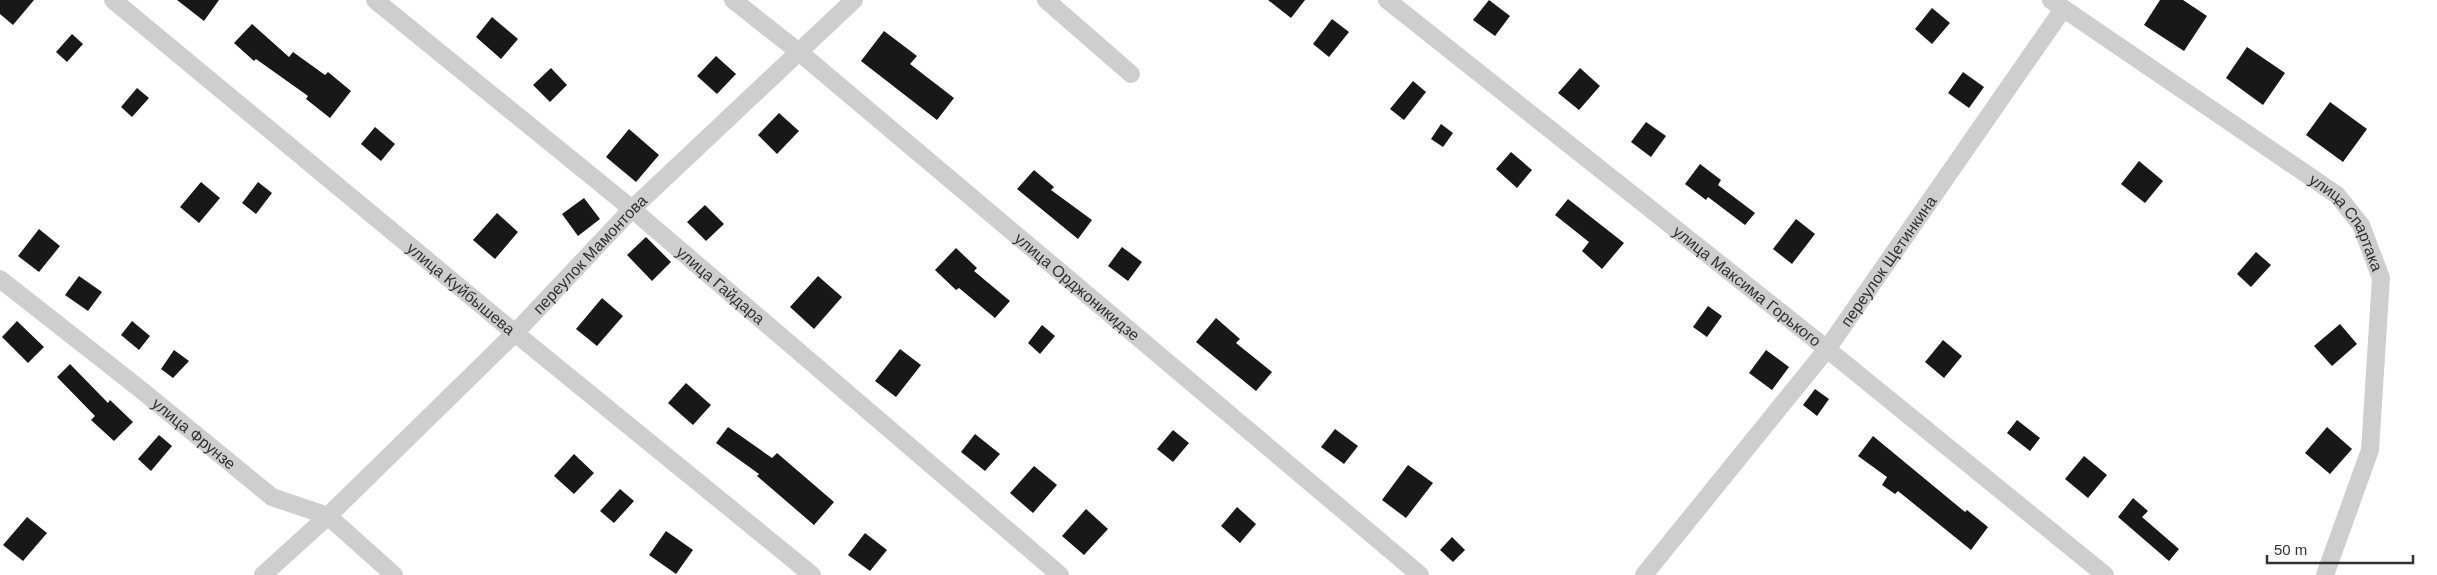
<svg xmlns="http://www.w3.org/2000/svg" width="2437" height="575" font-family="Arial,sans-serif">
<rect width="100%" height="100%" fill="#fff"/>
<g fill="#181818">
<path d="M0,0H34L13,25L0,14Z"/>
<path d="M177,0H219L204,21Z"/>
<path d="M1268,0H1305L1291,18Z"/>
<path d="M1489,0L1510,16L1495,36L1473,20Z"/>
<path d="M2160,0H2183L2207,16L2184,51L2144,25Z"/>
<path d="M1932,8L1950,23L1932,44L1915,29Z"/>
<path d="M492,17L518,39L501,59L476,37Z"/>
<path d="M1332,19L1349,32L1329,57L1313,44Z"/>
<path d="M252,24L289,57L293,52L325,75L328,72L351,91L330,118L306,99L308,96L256,59L254,61L234,43Z"/>
<path d="M884,31L917,56L910,64L954,98L937,120L861,61Z"/>
<path d="M72,34L83,44L67,62L56,52Z"/>
<path d="M2247,47L2285,73L2263,105L2226,78Z"/>
<path d="M716,56L736,74L717,94L697,76Z"/>
<path d="M551,68L567,85L550,102L533,85Z"/>
<path d="M1580,68L1600,86L1579,110L1558,93Z"/>
<path d="M1963,72L1984,87L1969,108L1948,93Z"/>
<path d="M1413,81L1426,92L1404,120L1390,109Z"/>
<path d="M137,88L149,98L132,117L121,107Z"/>
<path d="M2330,102L2367,129L2343,162L2306,135Z"/>
<path d="M779,113L799,131L777,154L758,135Z"/>
<path d="M1646,122L1666,136L1651,157L1631,142Z"/>
<path d="M1441,124L1453,133L1443,147L1431,139Z"/>
<path d="M375,127L395,144L381,161L361,144Z"/>
<path d="M629,129L659,155L636,182L606,157Z"/>
<path d="M1511,152L1532,170L1517,188L1496,169Z"/>
<path d="M2139,161L2163,181L2145,203L2121,184Z"/>
<path d="M1700,164L1721,180L1718,185L1755,213L1745,225L1708,197L1706,200L1685,184Z"/>
<path d="M1034,170L1054,187L1051,190L1092,220L1078,239L1017,189Z"/>
<path d="M201,182L220,198L199,223L180,207Z"/>
<path d="M258,182L272,193L256,214L242,203Z"/>
<path d="M584,198L600,219L578,236L562,214Z"/>
<path d="M1568,199L1624,243L1602,269L1582,251L1589,242L1555,215Z"/>
<path d="M705,205L724,224L706,241L687,222Z"/>
<path d="M497,213L518,232L495,259L473,240Z"/>
<path d="M1796,219L1815,234L1792,264L1773,249Z"/>
<path d="M39,229L60,246L39,272L18,256Z"/>
<path d="M646,237L671,262L652,281L627,255Z"/>
<path d="M1122,247L1142,262L1128,281L1108,266Z"/>
<path d="M956,248L977,268L974,271L1010,301L995,318L959,288L956,290L935,270Z"/>
<path d="M2256,252L2271,265L2251,287L2237,274Z"/>
<path d="M79,276L102,292L88,311L65,295Z"/>
<path d="M818,276L842,297L814,329L790,307Z"/>
<path d="M602,298L623,316L597,346L576,329Z"/>
<path d="M1708,306L1722,316L1707,337L1693,327Z"/>
<path d="M1216,318L1240,339L1236,343L1272,372L1256,391L1196,342Z"/>
<path d="M17,321L44,347L28,363L2,337Z"/>
<path d="M132,321L150,336L139,350L121,335Z"/>
<path d="M2340,324L2357,344L2332,366L2314,346Z"/>
<path d="M1042,325L1055,336L1040,354L1028,343Z"/>
<path d="M1943,340L1962,356L1944,378L1925,362Z"/>
<path d="M900,349L921,365L896,397L875,381Z"/>
<path d="M174,350L189,361L173,378L161,369Z"/>
<path d="M1766,350L1789,367L1772,390L1749,373Z"/>
<path d="M70,364L108,403L110,400L133,422L114,441L91,420L95,416L57,377Z"/>
<path d="M686,383L711,405L693,425L668,403Z"/>
<path d="M1815,389L1829,399L1817,416L1803,405Z"/>
<path d="M2017,420L2040,438L2030,451L2007,433Z"/>
<path d="M728,427L772,458L777,453L834,502L814,525L757,476L759,474L716,443Z"/>
<path d="M2327,427L2352,449L2330,474L2305,453Z"/>
<path d="M1335,429L1358,446L1344,464L1321,447Z"/>
<path d="M1173,430L1189,443L1173,462L1157,449Z"/>
<path d="M975,434L1000,454L985,471L961,452Z"/>
<path d="M159,435L172,446L151,471L138,459Z"/>
<path d="M1873,436L1965,512L1967,510L1988,527L1971,550L1898,491L1895,494L1882,485L1887,477L1858,456Z"/>
<path d="M574,454L594,473L574,494L554,476Z"/>
<path d="M2084,456L2107,475L2088,498L2065,479Z"/>
<path d="M1408,465L1433,483L1406,518L1382,500Z"/>
<path d="M1034,466L1057,485L1033,513L1010,493Z"/>
<path d="M620,489L634,501L614,523L600,511Z"/>
<path d="M2133,498L2148,511L2142,517L2179,549L2169,561L2118,517Z"/>
<path d="M1237,507L1256,524L1240,543L1221,526Z"/>
<path d="M1086,509L1108,529L1084,555L1062,536Z"/>
<path d="M27,517L47,533L23,561L3,545Z"/>
<path d="M666,531L693,550L676,574L649,555Z"/>
<path d="M865,533L887,550L870,571L848,555Z"/>
<path d="M1452,537L1465,550L1453,562L1440,550Z"/>
</g>
<g fill="none" stroke-linecap="round" stroke-linejoin="round">
<g stroke="#cecece" stroke-width="18">
<path id="s1" d="M113,0L515,333L812,575"/>
<path id="s2" d="M375,0L632,209L1060,575"/>
<path id="s3" d="M733,0L799,52L1420,575"/>
<path d="M1046,0L1131,74"/>
<path id="s4" d="M1387,0L1827,349L2105,575"/>
<path id="s5" d="M2051,0L2337,195L2361,225L2381,278L2370,450L2325,575"/>
<path id="s6" d="M0,279L140,389L272,497L328,516L394,575"/>
<path id="s7" d="M263,575L328,516L515,333L632,209L854,0"/>
<path id="s8" d="M1644,575L1827,349L2063,9"/>
</g>
</g>
<g text-anchor="middle" dominant-baseline="central" stroke-width="5" stroke-linejoin="round" paint-order="stroke">
<g font-size="16" fill="#313131" stroke="#fff">
<text stroke="none"><textPath href="#s5" startOffset="374">улица Спартака</textPath></text>
<text stroke="none"><textPath href="#s7" startOffset="458">переулок Мамонтова</textPath></text>
<text stroke="none"><textPath href="#s8" startOffset="398">переулок Щетинкина</textPath></text>
<text stroke="none"><textPath href="#s2" startOffset="448">улица Гайдара</textPath></text>
<text stroke="none"><textPath href="#s3" startOffset="448">улица Орджоникидзе</textPath></text>
<text stroke="none"><textPath href="#s4" startOffset="460">улица Максима Горького</textPath></text>
<text stroke="none"><textPath href="#s1" startOffset="452">улица Куйбышева</textPath></text>
<text stroke="none"><textPath href="#s6" startOffset="248">улица Фрунзе</textPath></text>
</g>
</g>
<path d="M2267 555v8h146v-8" fill="none" stroke="#313131" stroke-width="2.5"/>
<text x="2274" y="555" font-size="15" fill="#313131" stroke="#ffffff" stroke-width="4" paint-order="stroke">50 m</text>
</svg>
